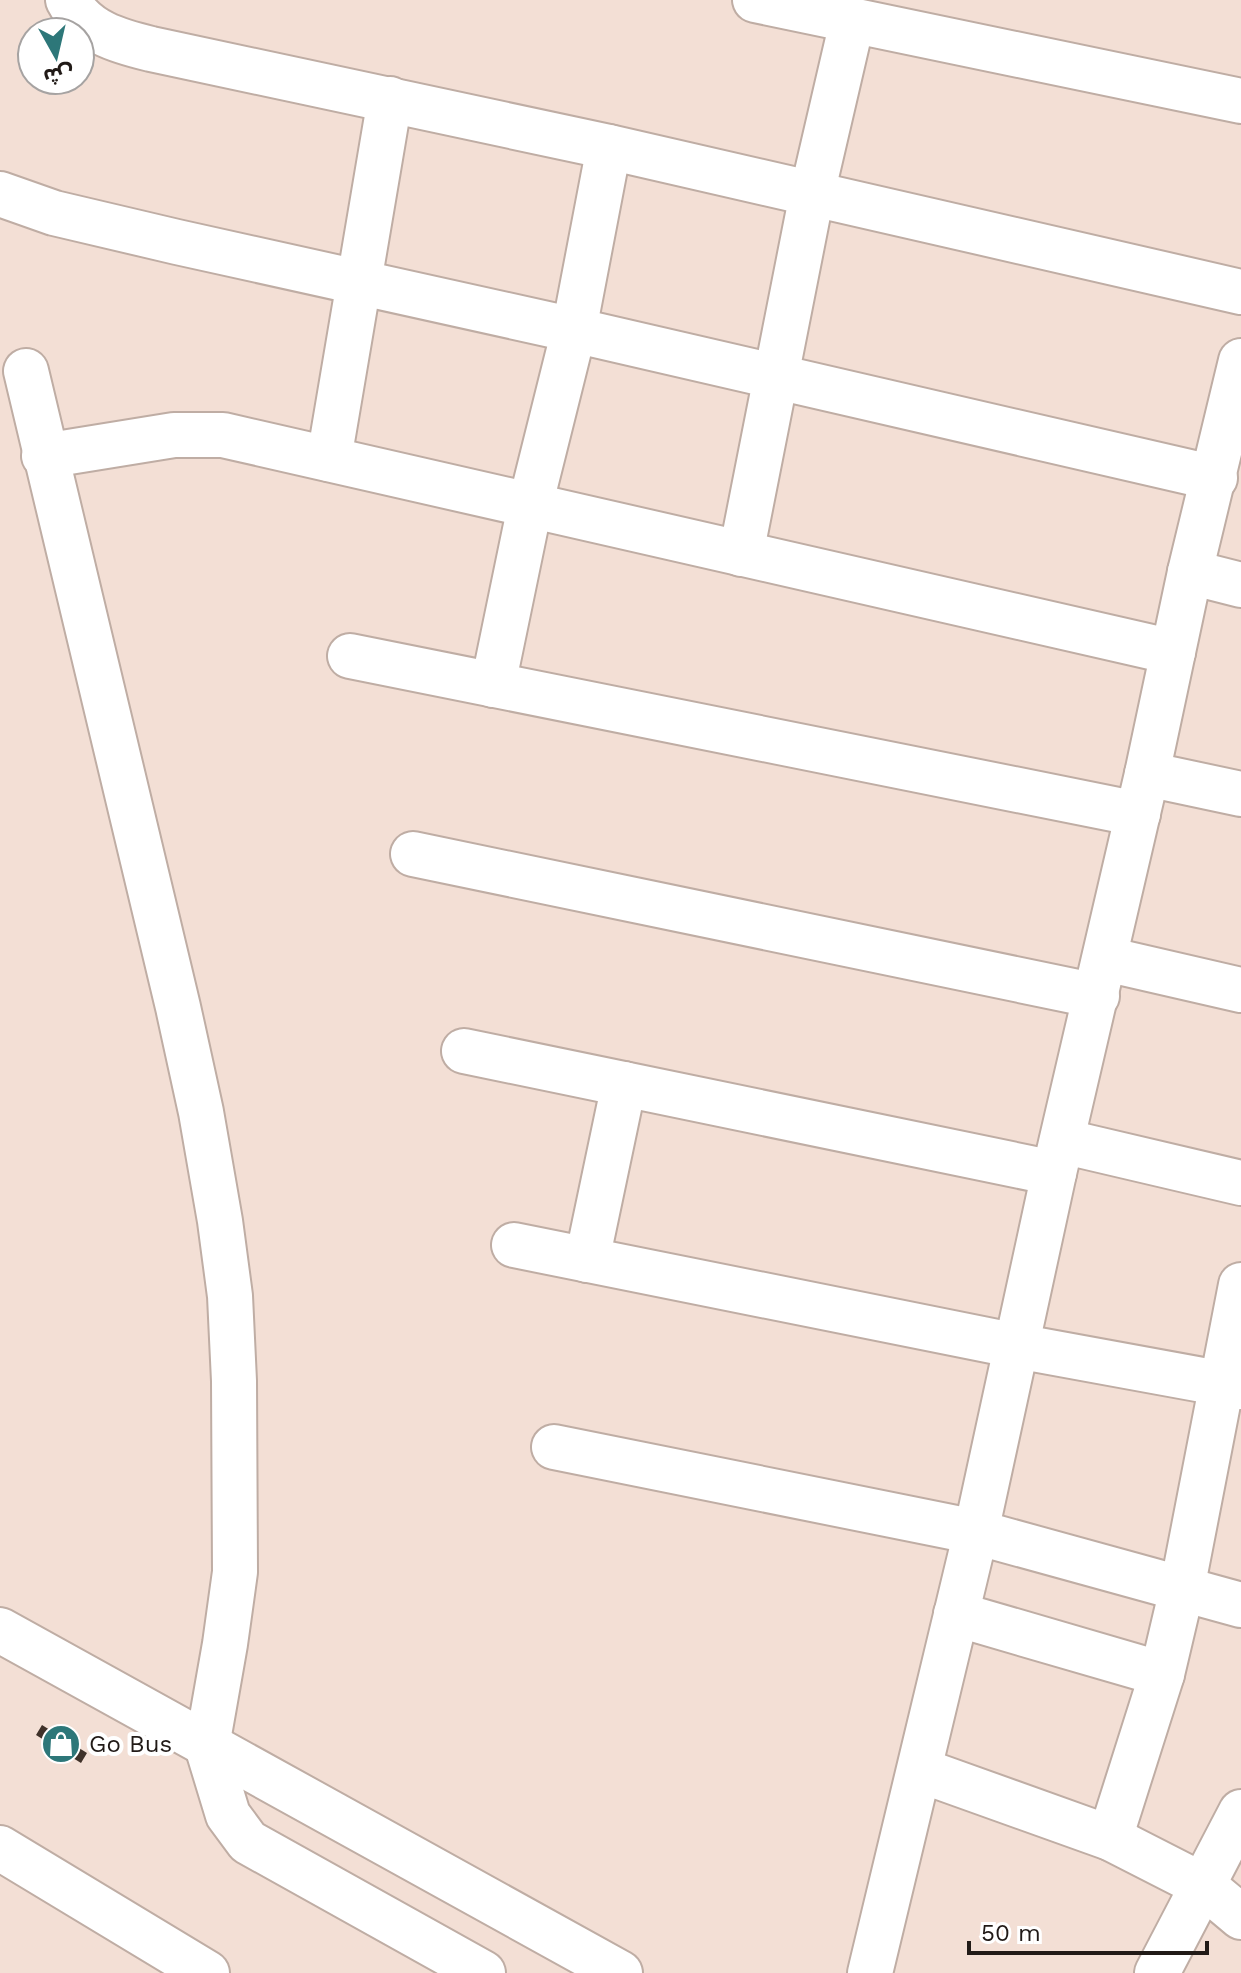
<svg xmlns="http://www.w3.org/2000/svg" width="1241" height="1973" font-family="'Work Sans','Noto Sans Arabic',sans-serif">
<rect width="100%" height="100%" fill="#f3dfd5"/>
<path fill="#3f3129" d="M42,1725L87,1753L81,1763L36,1735Z"/>
<g fill="none" stroke-linecap="round" stroke-linejoin="round">
<defs>
<g id="minor">
<path d="M68,0C85,32 118,41 151,49L609,147L1241,292"/>
<path d="M755,0L1241,101"/>
<path d="M0,194L54,213L177,242L574,330L1215,478"/>
<path d="M26,371L178,1007L201,1112L220,1221L230,1296L234,1381L235,1572L225,1644L207,1746L228,1815L248,1842L483,1973"/>
<path d="M44,456L174,435H223L1173,652"/>
<path d="M329,459L390,99"/>
<path d="M741,554L812,194L852,22"/>
<path d="M1190,572L1241,585"/>
<path d="M350,656L1138,814"/>
<path d="M493,685L530,506L574,330L609,147"/>
<path d="M1147,774L1241,794"/>
<path d="M413,854L1097,996"/>
<path d="M1106,959L1241,990"/>
<path d="M464,1051L1054,1173"/>
<path d="M1062,1141L1241,1183"/>
<path d="M514,1245L1017,1346L1241,1387"/>
<path d="M587,1260L624,1084"/>
<path d="M554,1447L976,1532L1241,1605"/>
<path d="M956,1614L1162,1674"/>
<path d="M0,1630L620,1973"/>
<path d="M920,1770L1110,1838L1204,1886L1241,1917"/>
<path d="M1110,1838L1162,1674L1182,1589L1241,1285"/>
<path d="M870,1973L976,1532L1054,1173L1147,774L1190,572L1241,361"/>
<path d="M1157,1973L1241,1812"/>
</g>
<path id="major" d="M0,1848L207,1973"/>
</defs>
<use href="#minor" stroke="#bfada4" stroke-width="48"/>
<use href="#major" stroke="#bfada4" stroke-width="48"/>
<use href="#minor" stroke="#fff" stroke-width="44"/>
<use href="#major" stroke="#fff" stroke-width="44"/>
</g>
<defs>
<symbol id="shop-disc" viewBox="-11 -11 22 22"><circle r="9.5" fill="#2d7779" stroke="#fff"/><path d="M-5-2.5h2.3a2.7 3.5 0 0 1 5.4 0H5L5.5 6h-11ZM-1.5-2.5h3a1.5 2.3 0 0 0-3 0Z" fill="#fff"/></symbol>
</defs>
<g fill-rule="evenodd">
<use href="#shop-disc" x="39" y="1722" width="44" height="44"/>
</g>
<g text-anchor="middle" dominant-baseline="central" stroke-width="8" stroke-linejoin="round" paint-order="stroke">
<g font-size="24" fill="#211a17" stroke="#fff" text-anchor="start">
<text x="89" y="1744">Go Bus</text>
</g>
</g>
<g transform="translate(56 56) rotate(172)"><circle r="38" fill="#ffffff" stroke="#a6a3a2" stroke-width="2"/>
<path d="M0-6L14 30L0 20L-14 30Z" fill="#2d7779"/>
<text y="-12" font-size="22" font-weight="bold" text-anchor="middle" fill="#211a17">ش</text>
</g>
<path d="M969 1941v12h238v-12" fill="none" stroke="#211a17" stroke-width="4"/>
<text x="981" y="1941" font-size="24" fill="#211a17" stroke="#ffffff" stroke-width="6" paint-order="stroke">50 m</text>
</svg>
